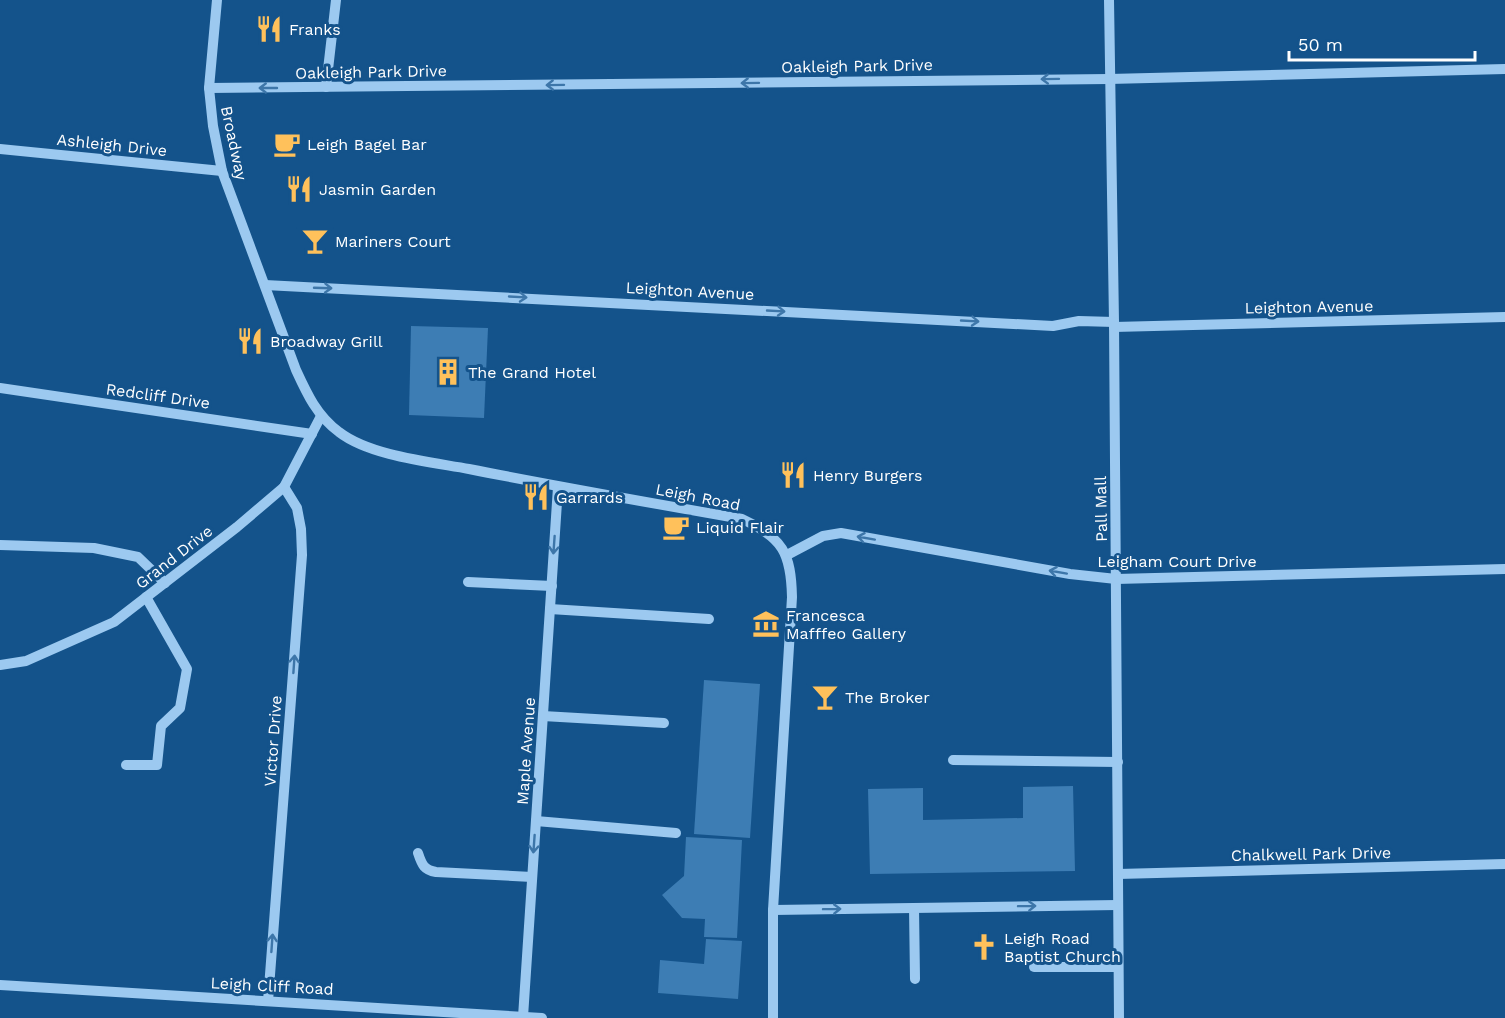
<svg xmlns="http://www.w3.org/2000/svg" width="1505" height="1018" font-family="'Work Sans',sans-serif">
<rect width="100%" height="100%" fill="#14538b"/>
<g fill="#3d7db4">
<path d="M411,326L488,328L484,418L409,415Z"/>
<path d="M704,680L760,684L750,838L694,834Z"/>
<path d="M1073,786L1075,871L870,874L868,789L923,788V820L1023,818V787Z"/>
<path d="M686,837L742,840L737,938L704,937L705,919L682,918L662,895L684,876Z"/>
<path d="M706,939L742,941L738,999L658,993L660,960L704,964Z"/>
</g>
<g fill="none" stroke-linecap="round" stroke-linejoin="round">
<g stroke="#9cc9f0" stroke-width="10">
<path d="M217,0L209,88L213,126L222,171L296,370C307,394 317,416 339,432C370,456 431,462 469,469C560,487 651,503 742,519C783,538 791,553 792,597L773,910V1018"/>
<path d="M1109,0L1114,322L1119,1018"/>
<path d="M326,87L336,0"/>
<path d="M209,88L1109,79L1505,69"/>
<path d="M0,149L222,171"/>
<path d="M265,285L1053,326L1079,321L1114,322"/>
<path d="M1114,327L1505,317"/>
<path d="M0,388L312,434"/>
<path d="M0,545L94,548L138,557L165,583"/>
<path d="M787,555L823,536L841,533L1070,574L1116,579L1505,569"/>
<path d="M468,582L552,586"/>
<path d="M550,609L709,619"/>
<path d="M0,665L26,661L114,622L237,527L284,487L321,416"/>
<path d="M543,716L664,723"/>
<path d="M953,760L1118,762"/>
<path d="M126,765H157L161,726L180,708L187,669L146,597"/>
<path d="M536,821L676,833"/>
<path d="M418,853C422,865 424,870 436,872L532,877"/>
<path d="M1118,874L1505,864"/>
<path d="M914,908L915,979"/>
<path d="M773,910L1118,905"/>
<path d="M1034,967H1118"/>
<path d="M0,985L542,1018"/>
<path d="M268,1001L302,555L301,529L297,508L284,487"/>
<path d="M523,1017L558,487"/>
</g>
</g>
<defs><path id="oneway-shaft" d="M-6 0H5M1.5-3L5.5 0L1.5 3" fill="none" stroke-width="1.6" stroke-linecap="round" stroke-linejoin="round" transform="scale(1.5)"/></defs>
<g stroke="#3d76a9">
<use href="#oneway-shaft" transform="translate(1050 79) rotate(179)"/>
<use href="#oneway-shaft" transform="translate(750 83) rotate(179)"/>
<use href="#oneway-shaft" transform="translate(555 85) rotate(179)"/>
<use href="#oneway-shaft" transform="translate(268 88) rotate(180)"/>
<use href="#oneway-shaft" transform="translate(323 288) rotate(2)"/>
<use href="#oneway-shaft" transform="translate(518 297) rotate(3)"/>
<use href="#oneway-shaft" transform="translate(776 311) rotate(3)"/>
<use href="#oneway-shaft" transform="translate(970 321) rotate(3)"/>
<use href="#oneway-shaft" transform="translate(866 538) rotate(-170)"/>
<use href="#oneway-shaft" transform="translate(554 545) rotate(94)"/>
<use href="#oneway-shaft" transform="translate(1058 572) rotate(-170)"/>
<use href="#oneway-shaft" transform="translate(294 664) rotate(-86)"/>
<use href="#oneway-shaft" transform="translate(534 844) rotate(94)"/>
<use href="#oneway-shaft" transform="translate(1027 906) rotate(-1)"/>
<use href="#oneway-shaft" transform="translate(832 909) rotate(-1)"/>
<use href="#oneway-shaft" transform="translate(272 943) rotate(-86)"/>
</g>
<defs>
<symbol id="restaurant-bare" viewBox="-9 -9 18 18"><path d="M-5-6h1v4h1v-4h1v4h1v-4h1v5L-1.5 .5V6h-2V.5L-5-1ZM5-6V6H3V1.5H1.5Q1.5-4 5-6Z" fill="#ffc15b" stroke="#14538b" stroke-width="2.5" paint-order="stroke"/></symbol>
<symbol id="cafe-bare" viewBox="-9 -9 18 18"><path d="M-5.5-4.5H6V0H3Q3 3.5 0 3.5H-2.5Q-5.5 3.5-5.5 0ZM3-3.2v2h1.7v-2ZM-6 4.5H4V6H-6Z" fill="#ffc15b" stroke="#14538b" stroke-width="2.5" paint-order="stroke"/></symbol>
<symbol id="bar-bare" viewBox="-9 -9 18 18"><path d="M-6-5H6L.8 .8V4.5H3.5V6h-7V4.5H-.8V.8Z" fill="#ffc15b" stroke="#14538b" stroke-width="2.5" paint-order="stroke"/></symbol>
<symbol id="building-bare" viewBox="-9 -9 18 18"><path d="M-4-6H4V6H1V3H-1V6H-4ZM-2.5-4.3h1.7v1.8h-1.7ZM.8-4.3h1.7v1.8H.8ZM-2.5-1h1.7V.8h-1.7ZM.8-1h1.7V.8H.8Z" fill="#ffc15b" stroke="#14538b" stroke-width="2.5" paint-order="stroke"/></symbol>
<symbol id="museum-bare" viewBox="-9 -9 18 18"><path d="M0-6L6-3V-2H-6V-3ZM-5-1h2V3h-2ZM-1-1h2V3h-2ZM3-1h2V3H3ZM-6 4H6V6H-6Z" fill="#ffc15b" stroke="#14538b" stroke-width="2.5" paint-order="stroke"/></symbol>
<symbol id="church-bare" viewBox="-9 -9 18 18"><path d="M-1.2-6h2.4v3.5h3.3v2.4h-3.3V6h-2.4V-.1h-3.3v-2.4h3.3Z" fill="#ffc15b" stroke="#14538b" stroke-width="2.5" paint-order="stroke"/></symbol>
</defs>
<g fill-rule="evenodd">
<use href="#restaurant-bare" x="250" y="10" width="38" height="38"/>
<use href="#cafe-bare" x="268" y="125" width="38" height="38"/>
<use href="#restaurant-bare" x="280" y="170" width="38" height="38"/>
<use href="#bar-bare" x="296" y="222" width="38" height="38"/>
<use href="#restaurant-bare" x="231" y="322" width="38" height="38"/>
<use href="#building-bare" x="429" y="353" width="38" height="38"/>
<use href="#restaurant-bare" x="774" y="456" width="38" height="38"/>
<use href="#restaurant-bare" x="517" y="478" width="38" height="38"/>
<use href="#cafe-bare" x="657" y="508" width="38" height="38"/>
<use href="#museum-bare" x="747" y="605" width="38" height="38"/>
<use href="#bar-bare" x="806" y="678" width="38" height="38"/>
<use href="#church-bare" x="965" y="928" width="38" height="38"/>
</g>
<g text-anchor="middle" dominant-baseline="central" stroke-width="6" stroke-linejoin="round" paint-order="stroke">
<g font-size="16" fill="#fff" stroke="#14538b" text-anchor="start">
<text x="289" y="29">Franks</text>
<text x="307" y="144">Leigh Bagel Bar</text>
<text x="319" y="189">Jasmin Garden</text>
<text x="335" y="241">Mariners Court</text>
<text x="270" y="341">Broadway Grill</text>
<text x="468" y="372">The Grand Hotel</text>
<text x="813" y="475">Henry Burgers</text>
<text x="556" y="497">Garrards</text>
<text x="696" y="527">Liquid Flair</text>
<text x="786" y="615">Francesca<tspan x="786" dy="18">Mafffeo Gallery</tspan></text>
<text x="845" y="697">The Broker</text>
<text x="1004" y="938">Leigh Road<tspan x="1004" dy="18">Baptist Church</tspan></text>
</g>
<g font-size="16" fill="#fff" stroke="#14538b">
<text transform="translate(857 66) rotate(-1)">Oakleigh Park Drive</text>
<text transform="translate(371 72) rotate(-1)">Oakleigh Park Drive</text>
<text transform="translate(234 143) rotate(78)">Broadway</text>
<text transform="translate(112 145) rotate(6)">Ashleigh Drive</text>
<text transform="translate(690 291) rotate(3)">Leighton Avenue</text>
<text transform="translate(1309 307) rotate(-1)">Leighton Avenue</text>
<text transform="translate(158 396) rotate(8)">Redcliff Drive</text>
<text transform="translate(698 497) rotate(11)">Leigh Road</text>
<text transform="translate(1101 509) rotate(-91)">Pall Mall</text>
<text transform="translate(174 557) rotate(-38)">Grand Drive</text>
<text x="1177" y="561">Leigham Court Drive</text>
<text transform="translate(273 741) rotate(-86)">Victor Drive</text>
<text transform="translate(526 751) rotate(-86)">Maple Avenue</text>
<text transform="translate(1311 854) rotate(-1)">Chalkwell Park Drive</text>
<text transform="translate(272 986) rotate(3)">Leigh Cliff Road</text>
</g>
</g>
<path d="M1289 51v9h186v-9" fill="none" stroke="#ffffff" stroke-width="3"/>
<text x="1298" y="51" font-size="18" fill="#ffffff" stroke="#14538b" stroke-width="4.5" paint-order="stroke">50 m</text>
</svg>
